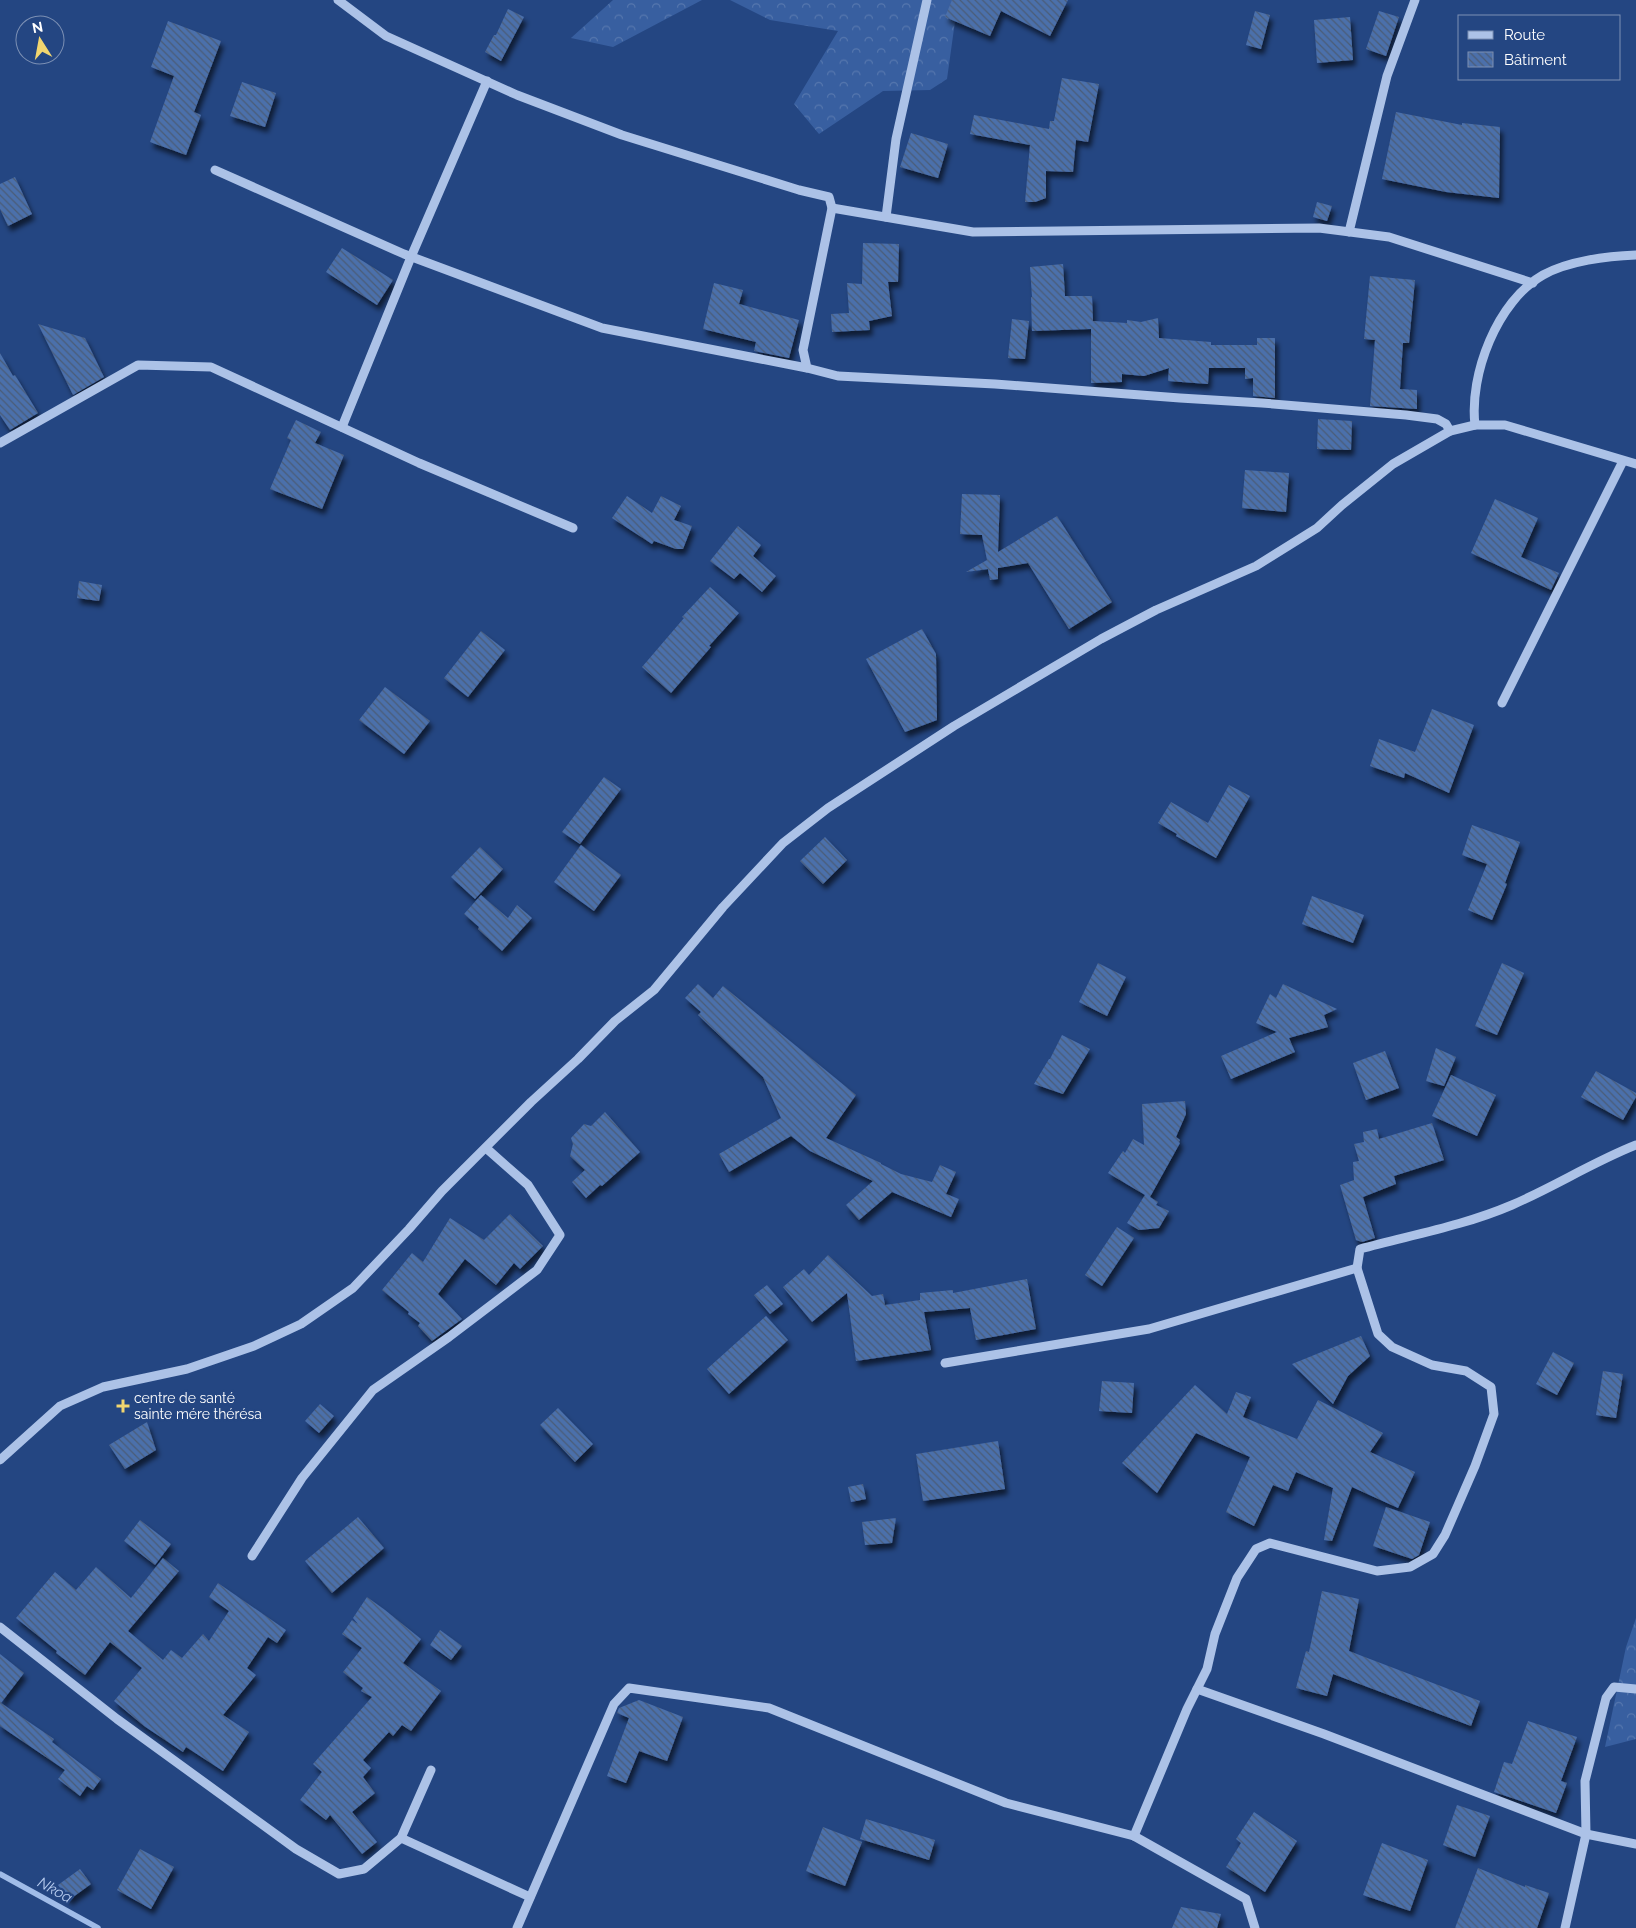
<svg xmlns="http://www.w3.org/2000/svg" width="1636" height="1928" font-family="Raleway,sans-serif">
<defs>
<pattern id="forest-crowns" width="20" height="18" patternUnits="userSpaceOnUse" patternTransform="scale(1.25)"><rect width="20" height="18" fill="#385fa0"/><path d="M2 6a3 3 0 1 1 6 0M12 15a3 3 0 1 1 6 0" fill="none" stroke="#5677ae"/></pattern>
<pattern id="building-back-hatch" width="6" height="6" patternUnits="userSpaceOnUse" patternTransform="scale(1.25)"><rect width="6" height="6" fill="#4c70ab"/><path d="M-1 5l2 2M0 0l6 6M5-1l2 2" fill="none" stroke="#4c5c77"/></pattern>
<filter id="shadow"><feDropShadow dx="3" dy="5.5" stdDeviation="2.5" flood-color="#0009"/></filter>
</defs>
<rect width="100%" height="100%" fill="#244682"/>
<g fill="url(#forest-crowns)">
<path d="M613,0H702L613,47L571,38Z"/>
<path d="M730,0H958L947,79L930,90L883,91L819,134L794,104L838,31L770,20Z"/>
<path d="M1636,1618V1739L1605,1747L1626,1647Z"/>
</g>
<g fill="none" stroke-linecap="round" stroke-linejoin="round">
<path stroke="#a0bce8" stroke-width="5.5" d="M0,1874L98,1928"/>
</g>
<g fill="url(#building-back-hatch)" filter="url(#shadow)">
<path d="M952,0H1068L1050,36L1001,11L990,36L945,17Z"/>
<path d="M508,9L524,17L501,61L485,52L494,35H496Z"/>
<path d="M1255,11L1270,15L1261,49L1246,45Z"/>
<path d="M1379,11L1399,17L1386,56L1366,49Z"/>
<path d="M1350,17L1353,60L1317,63L1314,20Z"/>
<path d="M168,21L221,41L194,112L201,115L186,155L150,142L174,76L151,67Z"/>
<path d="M1062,78L1099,84L1088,142L1076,140L1073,172L1046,171V198L1035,202H1025L1030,145L970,134L974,115L1049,129L1050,121H1054Z"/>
<path d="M242,82L276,93L265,127L230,116Z"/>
<path d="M1396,112L1462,125V123L1500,127L1499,198L1446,192L1382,179Z"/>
<path d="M911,133L948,144L938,178L900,167Z"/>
<path d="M15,177L32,214L8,226L0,209V184Z"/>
<path d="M1317,202L1332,206L1327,221L1313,217Z"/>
<path d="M863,243L899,244L898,282H888L892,316L869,321L870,330L832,332L831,314L849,313L847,283L862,284Z"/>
<path d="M342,248L393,280L377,305L326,272Z"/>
<path d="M1063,264L1065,296H1092L1093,321L1127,323V320L1141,322L1158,318L1159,338L1211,342V345H1257V338H1275V398L1253,396V378L1245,379V368H1209L1208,384L1168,381L1169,368L1144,376L1122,374V382L1091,383V329L1032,331L1031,297H1032L1030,267Z"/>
<path d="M1370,276L1415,280L1409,343H1403L1400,389L1417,390V409L1370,406L1375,340L1364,339Z"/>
<path d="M714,283L743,290L739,304L799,320L789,358L754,351L756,342L703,329Z"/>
<path d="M1012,319L1029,321L1025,359L1008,358Z"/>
<path d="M38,324L85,338L104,377L73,395Z"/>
<path d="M0,353L13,376L15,375L38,413L10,430L0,415Z"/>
<path d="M1318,419L1352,421L1351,450L1317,449Z"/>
<path d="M296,420L321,432L315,443L344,455L322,509L270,489L291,440L287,438Z"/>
<path d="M1245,470L1289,473L1286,512L1242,508Z"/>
<path d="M962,494L1000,495L998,552L1057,516L1112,602L1069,629L1028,563L998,568V579L990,580L988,569L966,572L987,560L982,535L960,534Z"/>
<path d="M627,496L652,513L661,496L681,506L674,520L692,526L683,549H676L654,541L652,544L612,518Z"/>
<path d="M1495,499L1538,518L1521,557L1559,573L1551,590L1471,553Z"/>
<path d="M738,526L761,545L753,556L776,576L762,592L740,573L734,579L710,561Z"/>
<path d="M79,581L102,585L99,601L77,598Z"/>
<path d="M710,587L739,613L709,646L711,647L671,693L642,667L684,618L682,617Z"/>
<path d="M922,629L936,654L937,720L905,732L866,659Z"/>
<path d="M481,631L505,650L468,697L444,678Z"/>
<path d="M385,687L430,721L404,754L359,720Z"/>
<path d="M1432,709L1474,725L1449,793L1405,773L1404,778L1370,766L1379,739L1415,752Z"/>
<path d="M604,777L621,789L580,844L562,832Z"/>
<path d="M1229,785L1250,796L1216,858L1176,836L1177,834L1158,823L1171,802L1208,823Z"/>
<path d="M1472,825L1520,842L1505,883L1507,884L1492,920L1468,910L1487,864L1462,855Z"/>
<path d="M825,837L847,860L823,884L800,861Z"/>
<path d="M581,845L621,875L594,911L554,882Z"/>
<path d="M480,847L503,869L475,899L451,877Z"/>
<path d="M481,895L508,918L517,905L532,918L502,951L478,929L479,927L464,914Z"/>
<path d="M1312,896L1364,915L1353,943L1302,924Z"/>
<path d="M1098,963L1126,977L1107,1016L1079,1002Z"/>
<path d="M1502,963L1524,973L1497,1035L1475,1026Z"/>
<path d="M698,984L713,998L723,986L856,1095L826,1138L881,1163V1164L901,1174L932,1182L940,1165L956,1172L946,1194L959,1199L951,1217L892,1192L859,1220L846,1205L873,1181L810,1151L791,1136L729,1172L719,1154L781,1118L763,1077L698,1015L701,1012L685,998Z"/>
<path d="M1283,984L1337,1009L1324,1015L1328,1027L1289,1038L1295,1052L1231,1079L1221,1056L1277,1032L1256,1023L1270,994L1276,998Z"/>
<path d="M1062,1035L1090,1049L1063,1094L1034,1084L1049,1059H1050Z"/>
<path d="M1436,1048L1456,1057L1444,1086L1426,1081Z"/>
<path d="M1385,1051L1399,1088L1366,1100L1353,1063Z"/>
<path d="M1596,1071L1636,1093V1097L1623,1120L1581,1097Z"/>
<path d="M1451,1075L1496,1095L1477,1136L1432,1116Z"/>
<path d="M1185,1101L1186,1114L1176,1137L1180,1140L1179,1142L1180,1143L1150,1197L1158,1202L1156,1205L1169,1211L1159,1228L1139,1230L1127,1223L1145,1195L1108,1173L1123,1151L1125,1153L1133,1139L1144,1145L1142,1104Z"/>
<path d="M605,1112L640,1152L602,1186L600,1185L586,1198L572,1182L585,1170L570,1156L573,1144L571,1138L584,1124L591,1126Z"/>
<path d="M1432,1123L1444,1160L1394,1176L1396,1184L1363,1197L1375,1238L1362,1242L1356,1240L1340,1185L1354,1180L1353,1162L1359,1161L1354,1144L1364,1142L1363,1132L1377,1129L1379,1139Z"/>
<path d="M510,1214L543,1246L520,1269L514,1263L496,1285L465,1259L438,1294L462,1319L432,1341L418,1326L420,1323L408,1314L409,1312L382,1290L412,1253L423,1262L450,1218L484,1240Z"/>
<path d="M1117,1227L1134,1238L1102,1286L1085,1275Z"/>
<path d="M828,1255L872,1296L883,1294L885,1305L920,1300V1293L953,1290V1293L1027,1279L1036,1329L976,1340L970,1308L924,1312L931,1350L856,1361L847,1293L812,1322L783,1287L804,1269L809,1275Z"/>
<path d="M767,1285L783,1304L770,1314L754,1295Z"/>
<path d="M766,1316L788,1340L729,1394L707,1369Z"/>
<path d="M1361,1336L1370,1356L1348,1376L1333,1404L1292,1364Z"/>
<path d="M1553,1352L1574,1363L1557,1395L1536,1384Z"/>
<path d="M1603,1371L1623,1374L1616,1418L1596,1415Z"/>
<path d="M1102,1381L1134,1383L1132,1413L1099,1411Z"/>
<path d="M1195,1385L1227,1414L1236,1392L1251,1397L1243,1417L1297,1439L1318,1400L1383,1433L1370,1452L1415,1472L1398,1508L1352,1487L1332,1541L1324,1540L1333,1488L1296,1472L1288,1491L1273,1485L1254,1526L1226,1512L1250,1457L1196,1433L1157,1493L1122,1463Z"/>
<path d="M320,1404L334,1416L319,1433L305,1421Z"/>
<path d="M558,1408L593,1444L575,1462L540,1425Z"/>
<path d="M147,1422L156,1450L125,1469L109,1445Z"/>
<path d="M998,1441L1005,1489L923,1501L916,1454Z"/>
<path d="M863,1484L866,1499L851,1502L848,1487Z"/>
<path d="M1386,1507L1430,1522L1419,1555L1412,1559L1373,1546Z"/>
<path d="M358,1517L384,1548L332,1593L305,1561Z"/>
<path d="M896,1518L892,1543L865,1545L862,1522Z"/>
<path d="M140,1520L171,1544L155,1565L124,1541Z"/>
<path d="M163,1558L179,1571L128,1631L163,1660L171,1650L182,1658L203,1634L209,1641L229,1611L209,1597L218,1583L286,1630L277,1643L268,1637L247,1668L256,1675L223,1715L249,1732L223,1771L186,1747L183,1752L144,1726L114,1701L142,1668L110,1642L85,1675L56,1653L57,1651L16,1618L55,1572L76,1590L96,1567L131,1598Z"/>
<path d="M1322,1591L1359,1599L1349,1651L1480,1701L1471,1726L1333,1674L1327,1696L1296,1688L1306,1651L1309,1652Z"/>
<path d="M367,1597L385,1610L421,1639L403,1663L441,1691L411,1731L402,1725L393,1736L389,1732L363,1760L371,1768L363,1777L375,1793L352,1812L377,1842L362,1854L330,1815L326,1820L300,1800L322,1772L313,1764L372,1697L361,1691L363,1688L343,1672L362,1648L342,1634L352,1620L358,1624L353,1618Z"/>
<path d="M440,1630L462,1646L451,1660L430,1645Z"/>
<path d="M0,1654L24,1673L1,1703L54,1739L52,1742L101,1779L93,1790L87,1786L80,1796L58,1779L65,1770L0,1726Z"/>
<path d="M639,1700L683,1717L667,1761L639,1751L626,1783L607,1776L629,1718L617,1713L619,1708Z"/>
<path d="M1528,1721L1577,1737L1561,1781L1567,1783L1556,1813L1494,1792L1504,1762L1512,1764Z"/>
<path d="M1457,1805L1490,1816L1475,1857L1443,1845Z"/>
<path d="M1254,1812L1297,1841L1265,1892L1226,1867L1241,1843L1236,1839Z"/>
<path d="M866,1819L935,1840L929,1860L860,1839Z"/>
<path d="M823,1827L862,1842L845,1886L806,1871Z"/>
<path d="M1382,1843L1428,1860L1410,1911L1363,1895Z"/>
<path d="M140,1849L174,1867L151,1909L117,1890Z"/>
<path d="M1478,1868L1525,1887V1885L1549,1893L1537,1928H1455Z"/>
<path d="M80,1869L91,1884L69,1900L58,1885Z"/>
<path d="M1181,1907L1221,1914L1217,1928H1172Z"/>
</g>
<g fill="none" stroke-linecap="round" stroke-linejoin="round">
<g stroke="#acc2e7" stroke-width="9">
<path d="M338,0L386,36L517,95L622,135L799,190L829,197L832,208L803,350L807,368L838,376L995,384L1180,398L1262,403L1406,415L1437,419L1446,424L1450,431"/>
<path d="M215,170L404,254L602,328L807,368"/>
<path d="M832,208L973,232L1319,228L1389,237L1533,283"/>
<path d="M886,217L896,139L927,0"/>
<path d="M1349,232L1387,76L1415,0"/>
<path d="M1475,425C1469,375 1497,301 1543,275C1568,261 1607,256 1636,255"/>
<path d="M342,427L411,257L487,81"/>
<path d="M0,443L138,365L211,367L419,463L573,528"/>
<path d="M1502,703L1623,461"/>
<path d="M945,1363L1149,1329L1357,1268"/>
<path d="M0,1460L60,1406L103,1387L187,1369L254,1346L301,1324L353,1288L409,1229L442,1191L531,1102L578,1059L615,1021L654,990L723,907L783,843L828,808L954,726L1101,639L1156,610L1256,566L1317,528L1342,505L1393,464L1450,431L1475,425H1505L1636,464"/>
<path d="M252,1556L302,1478L373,1390L449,1337L537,1270L560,1235L528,1185L486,1148"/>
<path d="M0,1627L117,1719L296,1849L339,1874L364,1869L401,1838L431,1770"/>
<path d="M1197,1689L1324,1734L1586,1834L1636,1844"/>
<path d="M1134,1836L1187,1709L1207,1669L1215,1634L1237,1578L1256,1549L1270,1543L1377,1571L1410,1567L1433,1554L1445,1535L1475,1466L1494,1414L1491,1387L1466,1371L1432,1365L1392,1347L1378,1334L1357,1268L1360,1249C1411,1235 1463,1226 1512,1205C1554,1187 1593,1162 1636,1145"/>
<path d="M401,1838L530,1897"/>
<path d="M517,1928L614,1704L629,1688L769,1708L1006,1803L1134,1836L1246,1899L1255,1928"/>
<path d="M1565,1928L1586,1834L1585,1781L1606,1698L1614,1687L1636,1689"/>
</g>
</g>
<path fill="#f2d66f" stroke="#244682" stroke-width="2" d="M120.5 1398.5h5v5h5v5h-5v5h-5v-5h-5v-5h5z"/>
<g text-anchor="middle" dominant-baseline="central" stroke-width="4.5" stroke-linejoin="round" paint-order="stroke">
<g font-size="14" fill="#fff" stroke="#244682" text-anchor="start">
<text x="134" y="1398">centre de santé<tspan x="134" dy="16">sainte mére thérésa</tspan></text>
</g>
<g font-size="15" font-style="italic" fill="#b7ccef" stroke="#244682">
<text transform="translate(55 1890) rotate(29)">Nkoa</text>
</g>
</g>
<rect x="1458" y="15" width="162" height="65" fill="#244682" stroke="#7c90b4"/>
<rect x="1468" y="31" width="25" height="8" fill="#acc2e7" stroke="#7c90b4"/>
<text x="1504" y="40" font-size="15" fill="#ffffff">Route</text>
<rect x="1468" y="52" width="25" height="15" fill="url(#building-back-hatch)" stroke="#7c90b4"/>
<text x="1504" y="65" font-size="15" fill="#ffffff">Bâtiment</text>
<g transform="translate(40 40) rotate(349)"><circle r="24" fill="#244682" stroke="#7c90b4"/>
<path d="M0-4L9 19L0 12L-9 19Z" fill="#f2d66f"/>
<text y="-8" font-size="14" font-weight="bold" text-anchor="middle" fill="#ffffff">N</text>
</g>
</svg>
